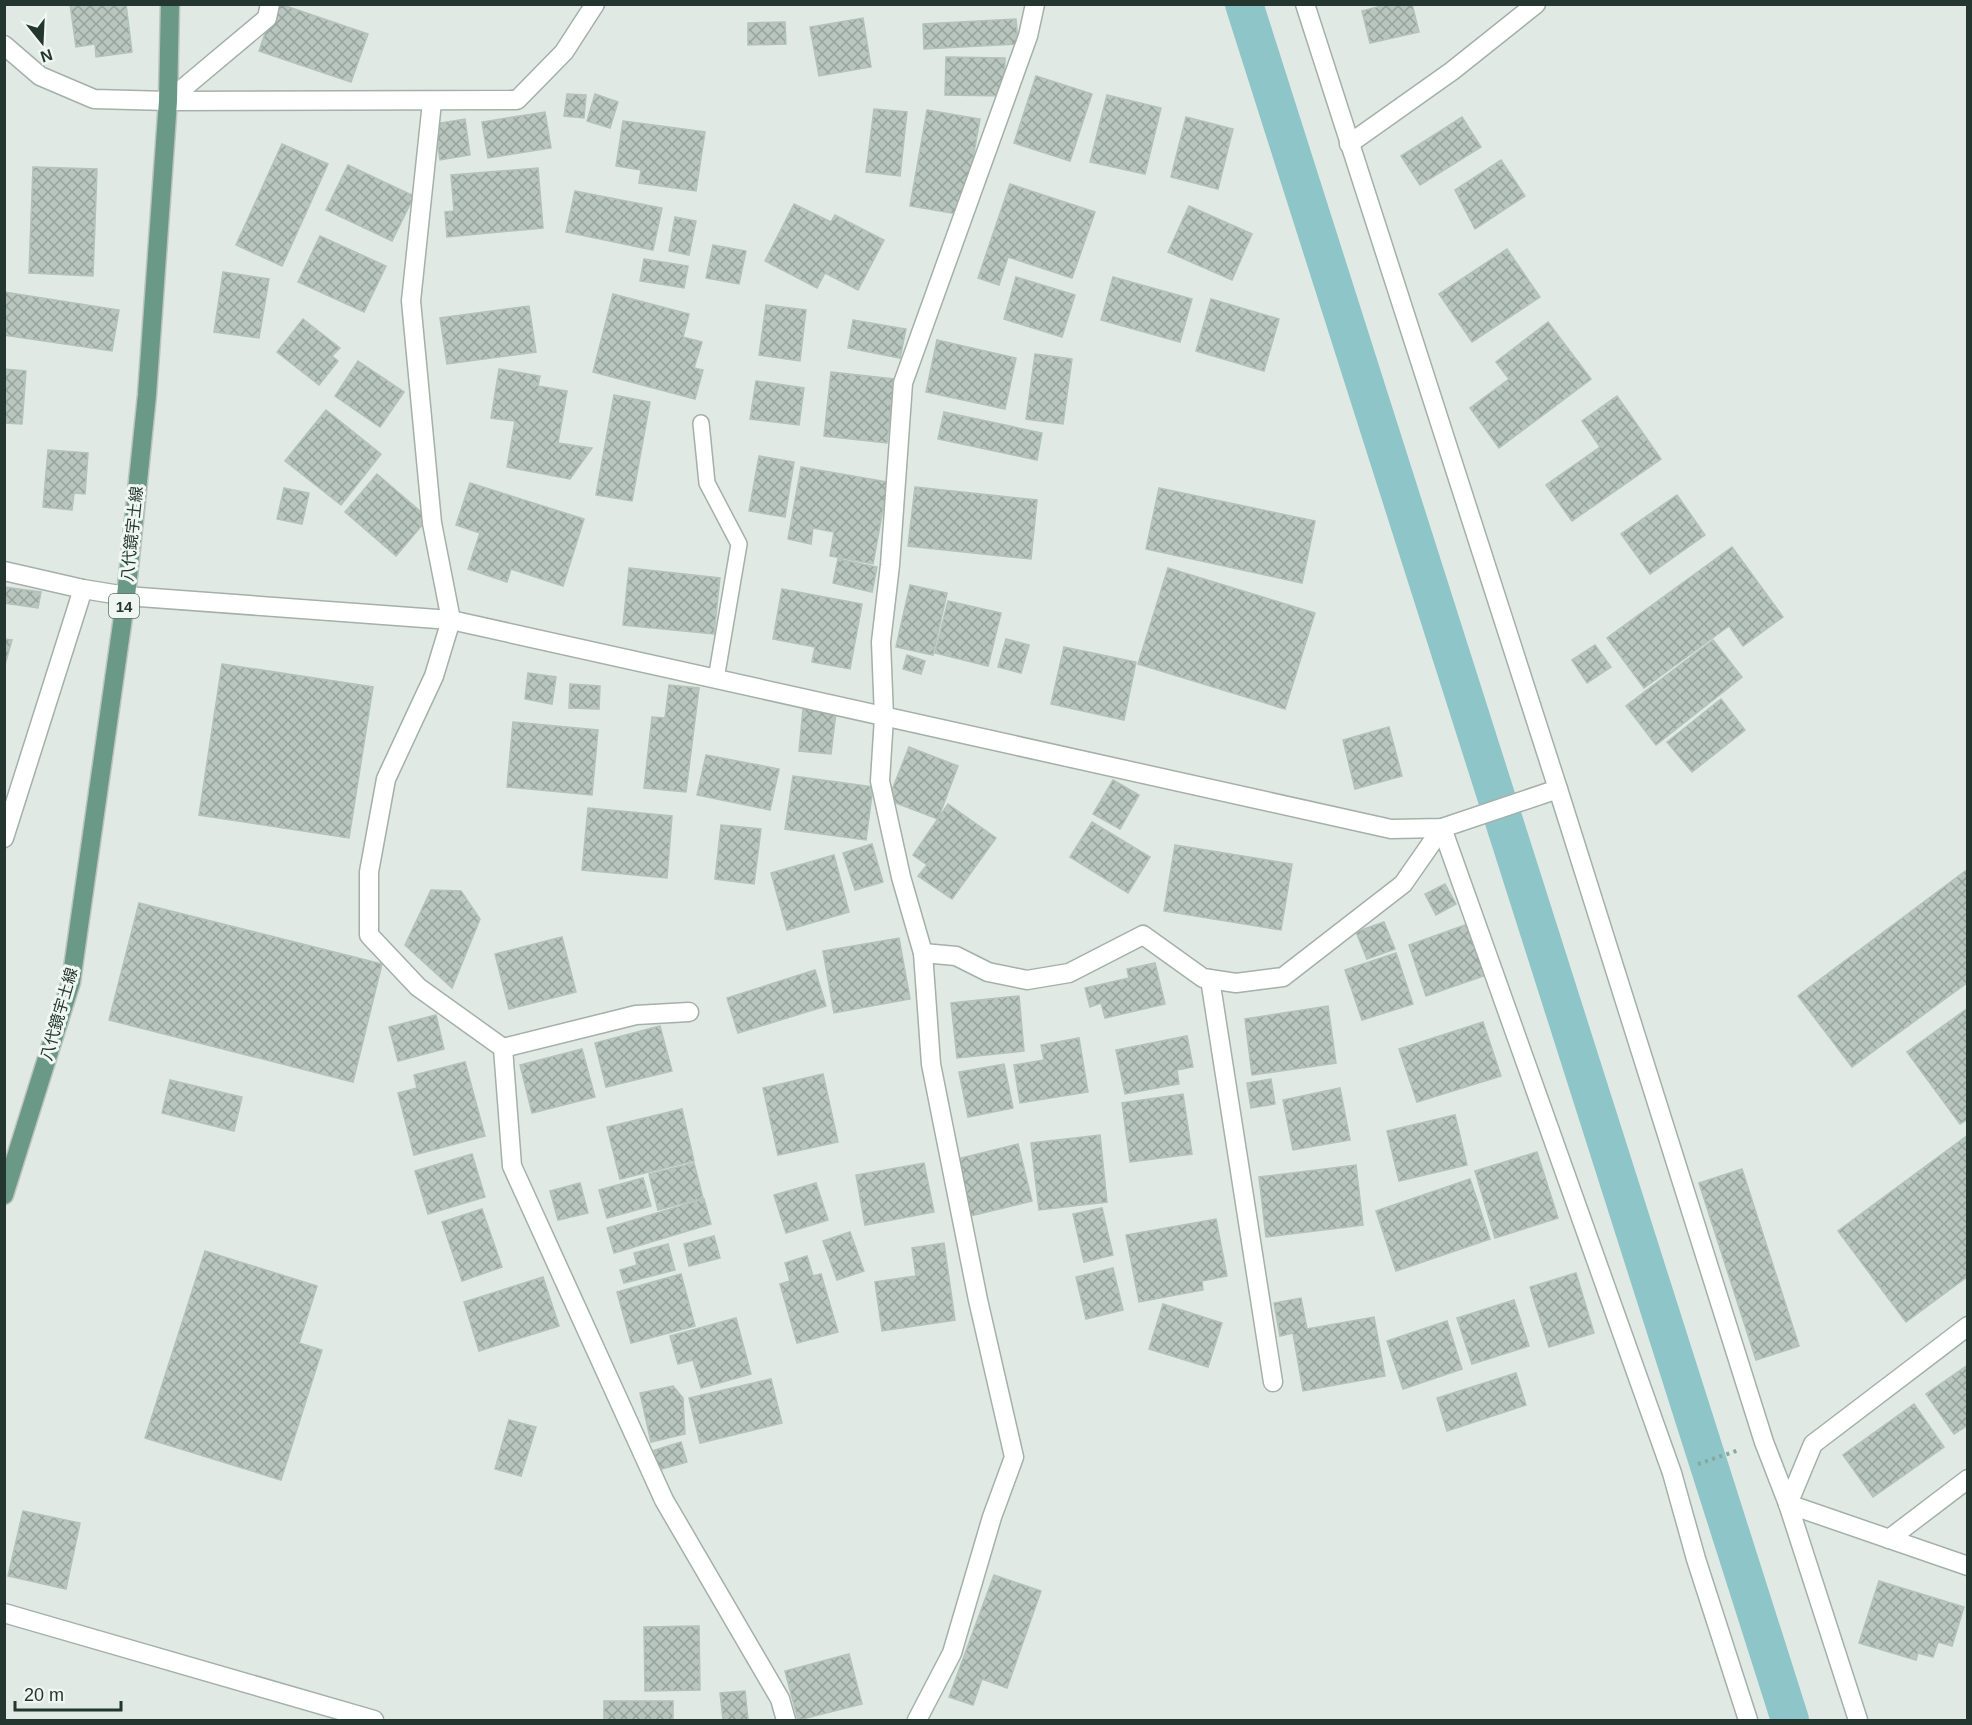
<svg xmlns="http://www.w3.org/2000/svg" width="1972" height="1725" font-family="Helvetica,'Noto Sans JP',sans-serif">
<defs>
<pattern id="building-cross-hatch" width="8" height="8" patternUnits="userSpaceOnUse" patternTransform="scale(1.5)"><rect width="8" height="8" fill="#b9c6c0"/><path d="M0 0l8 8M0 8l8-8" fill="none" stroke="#96a29c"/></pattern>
</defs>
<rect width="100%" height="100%" fill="#e0e9e4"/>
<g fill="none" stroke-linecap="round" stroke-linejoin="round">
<path stroke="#8ec5c8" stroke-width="38" d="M1244,4L1790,1720"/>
</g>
<g fill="url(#building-cross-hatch)" stroke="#b3c2ba" stroke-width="1.5">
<path d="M70,4H126L132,52L96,57L95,44L76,47Z"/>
<path d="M275,4H280L368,34L351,82L259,51Z"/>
<path d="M1389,4H1412L1419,32L1370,43L1362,11Z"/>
<path d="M863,18L871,67L819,76L810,27Z"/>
<path d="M1016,19L1018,44L924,49L923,24Z"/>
<path d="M785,22L786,44L748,45V23Z"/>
<path d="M946,57L1005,58L1004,96L945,95Z"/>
<path d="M1036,76L1092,94L1070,161L1014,143Z"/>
<path d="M567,94L586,95L584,118L564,116Z"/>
<path d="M595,94L618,102L610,128L587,121Z"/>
<path d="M1107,95L1161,108L1145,174L1090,162Z"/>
<path d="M874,109L907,112L900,176L866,172Z"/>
<path d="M927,110L980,119L963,215L910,206Z"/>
<path d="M545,112L551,148L488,158L482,122Z"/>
<path d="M1186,117L1233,129L1218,189L1171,177Z"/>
<path d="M1462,117L1481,147L1420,185L1401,156Z"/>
<path d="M465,119L470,155L440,160L434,124Z"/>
<path d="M623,121L705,132L696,191L639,183L641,170L616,166Z"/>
<path d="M282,144L328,164L282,266L236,245Z"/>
<path d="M1501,160L1525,196L1475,229L1455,190Z"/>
<path d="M348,165L414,196L392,241L326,210Z"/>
<path d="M33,167L97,169L93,276L29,273Z"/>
<path d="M538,168L543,228L447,237L445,212L454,211L451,175Z"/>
<path d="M1010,184L1095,212L1072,278L1008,257L999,285L978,278Z"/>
<path d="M575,191L662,208L653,250L566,232Z"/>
<path d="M794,204L831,222L835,215L884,240L858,290L825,273L817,288L765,261Z"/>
<path d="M1189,206L1252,234L1232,280L1168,252Z"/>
<path d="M675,217L696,221L689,255L669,251Z"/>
<path d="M320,236L386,266L364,312L298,282Z"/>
<path d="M713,245L746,251L739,284L706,278Z"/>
<path d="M1507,249L1540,297L1472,342L1439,294Z"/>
<path d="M644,259L688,266L684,288L640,281Z"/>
<path d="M223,272L269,279L259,338L214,332Z"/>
<path d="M1016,277L1075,295L1062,337L1004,319Z"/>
<path d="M1113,277L1192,299L1180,342L1101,320Z"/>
<path d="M4,292L119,310L112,351L4,335Z"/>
<path d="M613,294L689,314L683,337L702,342L694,368L703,370L695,399L593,372Z"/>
<path d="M1211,299L1279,319L1264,371L1196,351Z"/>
<path d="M766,305L806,310L800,361L759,355Z"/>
<path d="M529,306L536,352L447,364L440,318Z"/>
<path d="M303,319L340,348L332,356L338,361L319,385L277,352Z"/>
<path d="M853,320L906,329L900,358L848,348Z"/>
<path d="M1548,322L1591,379L1499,448L1470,408L1509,379L1496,362Z"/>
<path d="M937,340L1016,358L1005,409L926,392Z"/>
<path d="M1035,354L1072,359L1063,424L1026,419Z"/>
<path d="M358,361L404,392L380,427L335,396Z"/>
<path d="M4,369L26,371L22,424L4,423Z"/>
<path d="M499,369L540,376L538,386L567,391L558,443L592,448L570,479L507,467L515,421L491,418Z"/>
<path d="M831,372L894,379L887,443L824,436Z"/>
<path d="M756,381L804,388L799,425L750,419Z"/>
<path d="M614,395L650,402L632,501L596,495Z"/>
<path d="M1617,396L1661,459L1572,521L1546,485L1600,447L1582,421Z"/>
<path d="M326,410L381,454L341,505L285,461Z"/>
<path d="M944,412L1042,433L1037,460L938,439Z"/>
<path d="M48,450L88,453L85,494L74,493L72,510L43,507Z"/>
<path d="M759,456L794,462L785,517L749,511Z"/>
<path d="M801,467L888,482L873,564L830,556L834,532L813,528L811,544L788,539Z"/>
<path d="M377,474L428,518L396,556L345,512Z"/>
<path d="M470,483L584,519L563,586L511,569L507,582L468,569L480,533L456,525Z"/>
<path d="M915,487L1037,500L1031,559L908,546Z"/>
<path d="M284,488L309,493L302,524L277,519Z"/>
<path d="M1159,488L1315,521L1302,583L1146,549Z"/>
<path d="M1677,495L1705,535L1650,574L1621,534Z"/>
<path d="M1732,547L1783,617L1743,646L1729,626L1644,688L1607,638Z"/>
<path d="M838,559L877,567L872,592L833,583Z"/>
<path d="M629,568L720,578L714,634L623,625Z"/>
<path d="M1168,568L1315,613L1285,709L1138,664Z"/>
<path d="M910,585L947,593L933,655L896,647Z"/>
<path d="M4,587L41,592L38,608L4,603Z"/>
<path d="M782,589L862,604L850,669L812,662L815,647L773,639Z"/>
<path d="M948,601L1001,613L988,666L935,653Z"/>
<path d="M4,639L12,640L4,668Z"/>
<path d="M1006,639L1029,645L1021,673L998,667Z"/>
<path d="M1713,640L1742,677L1656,745L1626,706Z"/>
<path d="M1595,645L1611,667L1587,683L1572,660Z"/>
<path d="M1064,647L1136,662L1124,720L1051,704Z"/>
<path d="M907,655L925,661L921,674L903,669Z"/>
<path d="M222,664L373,687L349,838L199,815Z"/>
<path d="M528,673L556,677L552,704L525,699Z"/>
<path d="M570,684L600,686L599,709L569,708Z"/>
<path d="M669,685L699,688L686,792L644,788L652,717L665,718Z"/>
<path d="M1721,699L1745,730L1692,772L1667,742Z"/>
<path d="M803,709L836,712L831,754L799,751Z"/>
<path d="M513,722L598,730L592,795L507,787Z"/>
<path d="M1389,727L1402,776L1355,789L1343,740Z"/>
<path d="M909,747L958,766L938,819L888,800Z"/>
<path d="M706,755L779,769L770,810L697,795Z"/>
<path d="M793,776L873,787L866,840L785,829Z"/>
<path d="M1113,780L1139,795L1120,829L1093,814Z"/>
<path d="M948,804L996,838L952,899L918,876L927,865L913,855Z"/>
<path d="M588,808L672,816L667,878L582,870Z"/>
<path d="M1092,822L1150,857L1128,893L1070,857Z"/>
<path d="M721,825L761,829L754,884L715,879Z"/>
<path d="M872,844L883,882L855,890L843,853Z"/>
<path d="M1175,845L1292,864L1281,930L1164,911Z"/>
<path d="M834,855L849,912L787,930L771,873Z"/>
<path d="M1968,869V982L1852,1067L1798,996Z"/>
<path d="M1445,884L1456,904L1436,915L1425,894Z"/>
<path d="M431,890L461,891L480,919L452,988L405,945Z"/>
<path d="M139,903L382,964L353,1082L109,1020Z"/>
<path d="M1384,922L1395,949L1367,959L1356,932Z"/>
<path d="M1468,924L1486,975L1426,996L1409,945Z"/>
<path d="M562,937L576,992L509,1009L495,954Z"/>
<path d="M899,938L910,999L834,1013L823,951Z"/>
<path d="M1396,953L1413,1004L1362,1020L1345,970Z"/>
<path d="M1155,963L1165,1004L1105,1018L1101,1003L1090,1007L1085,988L1129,978L1127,969Z"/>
<path d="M815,970L826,1006L738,1033L727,998Z"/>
<path d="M1019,996L1024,1051L957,1058L951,1003Z"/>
<path d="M1328,1006L1336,1063L1252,1075L1245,1019Z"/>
<path d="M1968,1008V1119L1960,1124L1907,1052Z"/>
<path d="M436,1015L444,1049L398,1061L389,1027Z"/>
<path d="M1483,1022L1501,1076L1417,1102L1399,1049Z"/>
<path d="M660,1026L672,1071L606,1087L595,1043Z"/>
<path d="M1187,1036L1193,1067L1177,1070L1179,1084L1125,1094L1116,1050Z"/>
<path d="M1079,1038L1088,1092L1020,1103L1014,1065L1044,1060L1041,1045Z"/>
<path d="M582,1049L595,1097L532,1113L520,1065Z"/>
<path d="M465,1062L485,1136L414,1155L398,1093L417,1088L414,1075Z"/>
<path d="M1004,1064L1013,1108L968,1117L959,1072Z"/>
<path d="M823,1074L838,1142L778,1155L763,1088Z"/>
<path d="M1271,1079L1275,1104L1251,1108L1247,1083Z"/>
<path d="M170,1080L242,1097L234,1131L162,1113Z"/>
<path d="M1340,1088L1350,1140L1293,1150L1283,1100Z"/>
<path d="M1183,1094L1192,1154L1130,1162L1122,1103Z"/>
<path d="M682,1109L694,1161L620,1179L607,1127Z"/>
<path d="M1455,1115L1467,1165L1399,1181L1387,1131Z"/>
<path d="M1100,1135L1107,1202L1039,1210L1031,1143Z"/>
<path d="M1968,1135V1276L1906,1322L1838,1231Z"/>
<path d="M1018,1144L1032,1201L970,1216L957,1159Z"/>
<path d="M1537,1152L1558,1218L1495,1238L1475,1171Z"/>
<path d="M472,1154L485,1197L428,1214L415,1171Z"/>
<path d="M694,1163L703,1198L658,1210L649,1174Z"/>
<path d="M924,1163L934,1212L865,1225L856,1175Z"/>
<path d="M1356,1165L1363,1225L1266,1237L1259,1177Z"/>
<path d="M1742,1169L1799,1346L1756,1360L1699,1183Z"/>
<path d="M643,1178L651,1206L607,1218L599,1190Z"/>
<path d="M1470,1179L1490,1239L1396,1271L1376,1211Z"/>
<path d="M580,1183L588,1213L558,1220L550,1191Z"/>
<path d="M816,1183L828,1220L786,1233L774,1195Z"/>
<path d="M704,1199L711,1224L614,1253L607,1228Z"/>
<path d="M1102,1208L1113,1255L1084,1262L1073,1214Z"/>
<path d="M482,1209L502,1267L462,1281L442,1222Z"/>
<path d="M1216,1219L1227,1276L1202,1281L1203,1290L1139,1302L1126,1235Z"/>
<path d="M850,1232L864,1271L837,1280L823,1241Z"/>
<path d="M714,1236L720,1258L689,1266L684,1244Z"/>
<path d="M944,1243L955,1320L882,1331L875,1282L916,1276L912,1248Z"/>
<path d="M668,1244L675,1270L624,1283L620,1270L637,1265L634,1253Z"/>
<path d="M205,1251L317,1286L299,1343L322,1350L281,1480L145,1438Z"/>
<path d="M807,1256L813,1276L821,1274L838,1332L797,1343L780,1284L790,1281L785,1263Z"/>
<path d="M1113,1268L1123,1310L1086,1319L1076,1277Z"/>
<path d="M1576,1273L1594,1333L1549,1347L1530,1287Z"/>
<path d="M681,1274L695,1326L631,1343L617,1292Z"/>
<path d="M543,1277L559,1326L479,1351L464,1302Z"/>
<path d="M1301,1298L1307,1329L1374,1317L1385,1376L1303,1391L1293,1333L1280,1336L1274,1303Z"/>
<path d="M1514,1300L1529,1346L1472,1364L1457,1318Z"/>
<path d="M1163,1304L1222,1323L1208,1367L1149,1349Z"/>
<path d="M736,1318L751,1374L701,1388L693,1360L678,1364L670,1336Z"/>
<path d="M1447,1321L1462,1369L1403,1389L1387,1341Z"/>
<path d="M1968,1365V1425L1954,1434L1926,1394Z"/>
<path d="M1516,1373L1526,1405L1447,1431L1437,1398Z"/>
<path d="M771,1379L782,1423L700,1443L689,1398Z"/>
<path d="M673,1386L683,1398L685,1434L651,1442L640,1393Z"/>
<path d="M1914,1404L1944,1447L1873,1497L1843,1455Z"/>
<path d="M509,1420L536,1427L521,1476L495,1469Z"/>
<path d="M681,1442L687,1462L658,1470L652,1451Z"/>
<path d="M23,1511L80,1523L66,1589L8,1576Z"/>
<path d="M994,1575L1041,1591L1007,1688L982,1679L973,1705L949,1697Z"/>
<path d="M1879,1581L1964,1607L1952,1646L1938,1642L1933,1657L1918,1653L1916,1660L1859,1643Z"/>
<path d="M699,1626L700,1690L645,1691L644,1627Z"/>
<path d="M849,1654L862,1704L798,1720L785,1671Z"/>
<path d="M745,1691L748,1720H723L720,1693Z"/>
<rect x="604" y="1701" width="69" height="19"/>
</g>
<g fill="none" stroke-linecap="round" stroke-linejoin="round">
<defs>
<path id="service" d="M701,423L707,483L739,544L716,679"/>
<g id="minor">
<path d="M4,45L40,76L94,99L168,101L517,100L564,52L595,4"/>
<path d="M168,101L267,18L270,4"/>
<path d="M432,102L411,301L432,523L451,620L434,676L386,779L369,872V935L418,987L503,1048L512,1166L664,1500L780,1699L786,1720"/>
<path d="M1349,144L1452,71L1536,4"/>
<path d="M1442,828L1672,1473L1696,1559L1748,1720"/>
<path d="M4,838L83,589"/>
<path d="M923,953L956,956L988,972L1027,980L1069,973L1143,935L1203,978L1236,983L1283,977L1403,884L1442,828"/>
<path d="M1210,979L1273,1382"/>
<path d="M503,1048L636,1015L689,1012"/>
<path d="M1788,1504L1813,1444L1968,1326"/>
<path d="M1889,1539L1968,1479"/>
<path d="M4,1613L374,1720"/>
<path d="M917,1720L952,1653L992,1517L1014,1457L978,1300L931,1064L923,953L901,877L880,781L884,717L881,642L890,565L903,383L1028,36L1035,4"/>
</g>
<g id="tertiary">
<path d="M1305,4L1558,789L1764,1442L1788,1504L1858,1720"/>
<path d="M4,571L83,589L126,596L451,620L1391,829L1442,828L1558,789"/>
<path d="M1788,1504L1968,1566"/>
</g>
<path id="primary" d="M4,1195L71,982L126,596L147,395L168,101L170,4"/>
</defs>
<use href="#service" stroke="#a4b0aa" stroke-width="18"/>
<use href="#minor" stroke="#a4b0aa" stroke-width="21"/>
<use href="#tertiary" stroke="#a4b0aa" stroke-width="21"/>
<use href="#primary" stroke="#bdc3c1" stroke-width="21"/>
<path stroke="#84a99a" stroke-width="4" stroke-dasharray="3 4.5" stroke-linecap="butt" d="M1698,1464L1739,1450"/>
<use href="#service" stroke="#fff" stroke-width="15"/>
<use href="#minor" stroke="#fff" stroke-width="18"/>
<use href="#tertiary" stroke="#fff" stroke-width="18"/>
<use href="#primary" stroke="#6a9988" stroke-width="18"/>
</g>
<g text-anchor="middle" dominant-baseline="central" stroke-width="6" stroke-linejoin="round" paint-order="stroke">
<rect fill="#f0f6f2" stroke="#60706a" stroke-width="1.5" x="109" y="594" width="30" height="24" rx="4.5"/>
<g font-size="15" font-weight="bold" fill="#233730">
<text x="124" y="606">14</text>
</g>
<g font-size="16" fill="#233730" stroke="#f0f6f2">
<text transform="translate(132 534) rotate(-84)">八代鏡宇土線</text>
<text transform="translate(59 1014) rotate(-74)">八代鏡宇土線</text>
</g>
</g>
<rect width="1972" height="1725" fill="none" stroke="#233730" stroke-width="12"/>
<g transform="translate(42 42) rotate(162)" stroke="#f0f6f2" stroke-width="4.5" paint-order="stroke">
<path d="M0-4.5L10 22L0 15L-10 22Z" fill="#233730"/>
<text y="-9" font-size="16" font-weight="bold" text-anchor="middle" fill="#233730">N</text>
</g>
<path d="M15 1701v9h106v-9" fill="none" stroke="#233730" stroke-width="3"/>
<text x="24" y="1701" font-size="18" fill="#233730" stroke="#f0f6f2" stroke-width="4.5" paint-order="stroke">20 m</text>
</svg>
